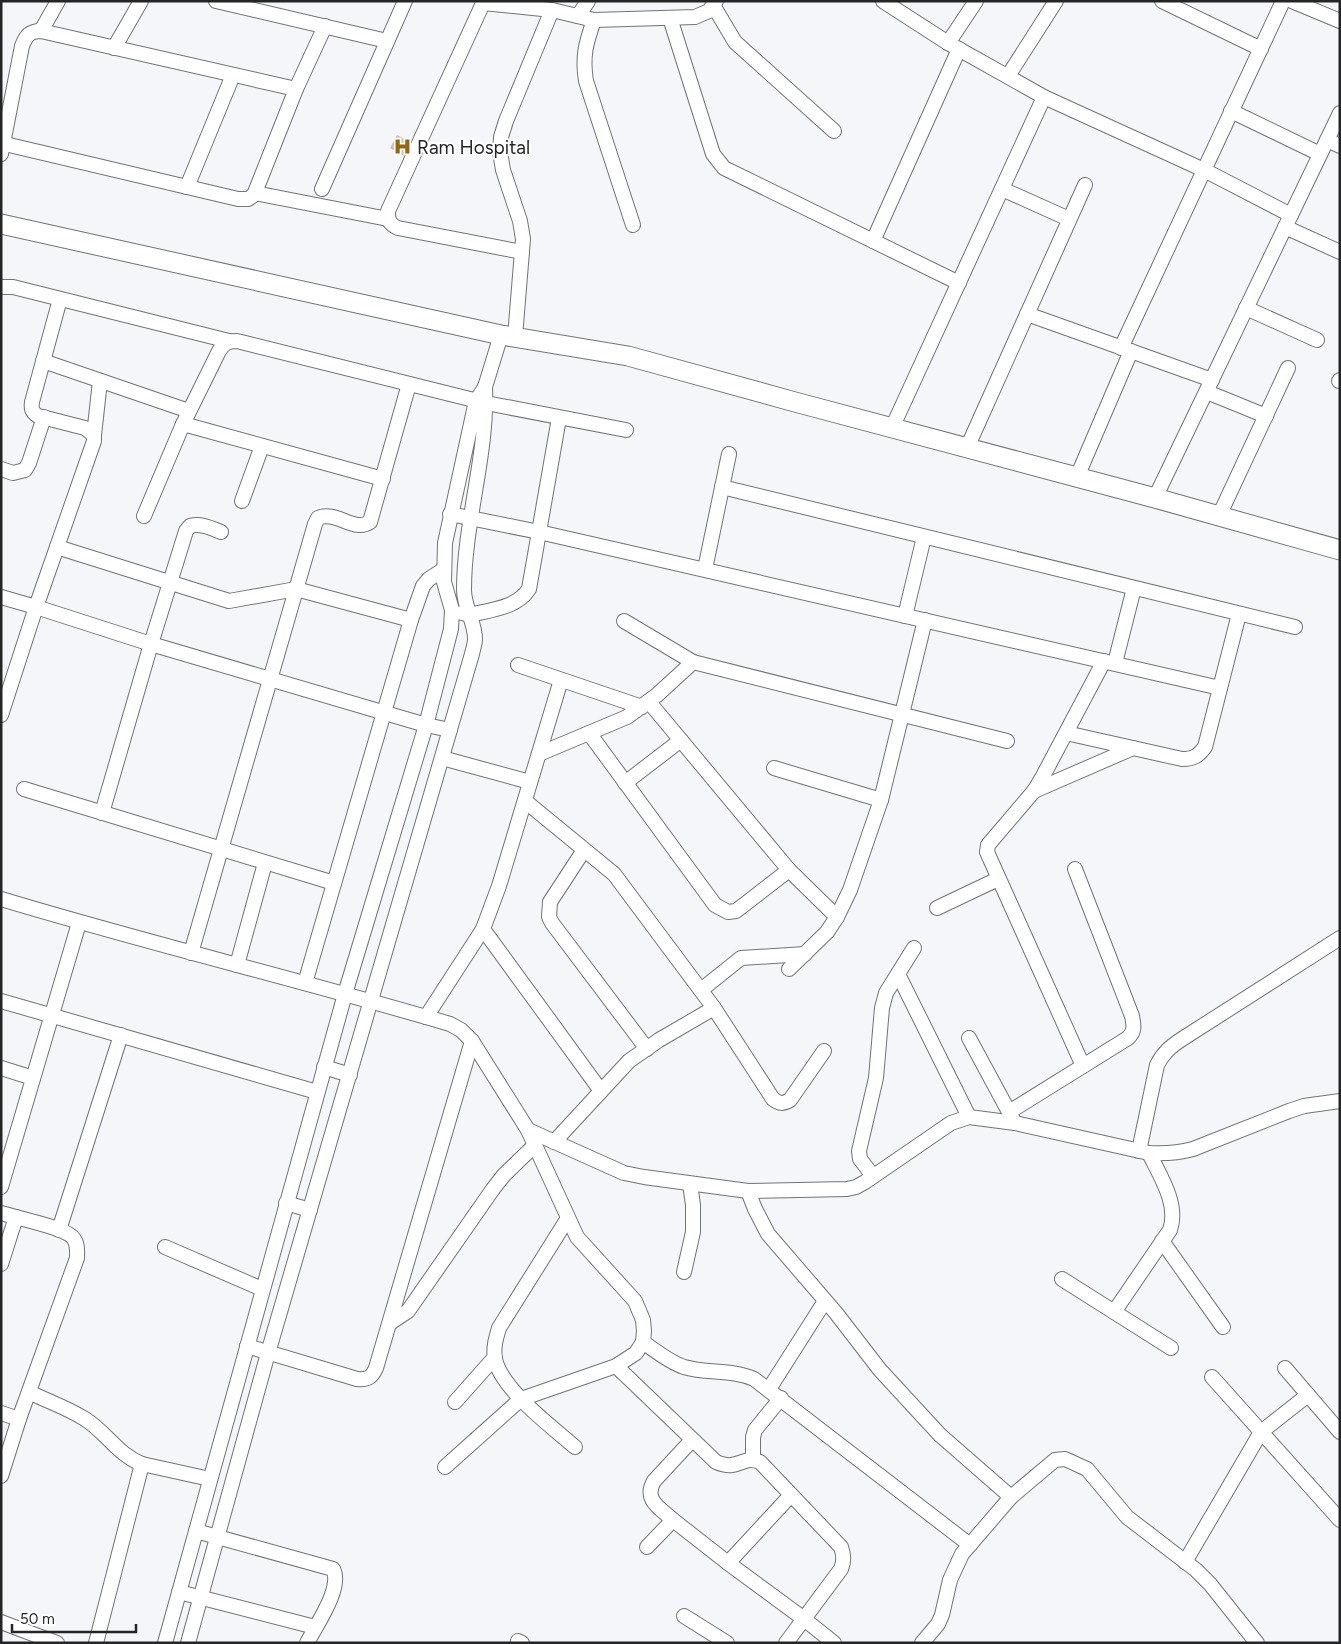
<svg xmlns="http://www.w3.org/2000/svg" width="1341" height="1644" font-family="Figtree,sans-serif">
<rect width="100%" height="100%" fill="#f5f6f9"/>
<path fill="#c5c2c0" d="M397,135L416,145L409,159L390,148Z"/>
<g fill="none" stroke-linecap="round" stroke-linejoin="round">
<defs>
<g id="street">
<path d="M216,1L387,41"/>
<path d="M484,1L388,211C388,220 389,224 398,228L522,252"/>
<path d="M883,1L948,43L1044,97L1204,170L1291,215"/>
<path d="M1162,1L1261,49"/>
<path d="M1292,1L1340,21"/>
<path d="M483,3L552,10"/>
<path d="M713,5L735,42L834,131"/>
<path d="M578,16L588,1"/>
<path d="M670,18L713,154L724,168L959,283"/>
<path d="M594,20C586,43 582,56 586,81L633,225"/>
<path d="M41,31L58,1"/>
<path d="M948,43L976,1"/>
<path d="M114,48L141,1"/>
<path d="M1008,76L1056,1"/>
<path d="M1231,111L1320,154"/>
<path d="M1327,140L1340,146"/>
<path d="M1,143L238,199H248L254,195L296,89"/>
<path d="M1,154L22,46C26,36 29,31 41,31L296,89L325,26"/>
<path d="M187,187L233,75"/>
<path d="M322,189L405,1"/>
<path d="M1002,189L1069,219"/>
<path d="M255,193L388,219"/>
<path d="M1285,227L1340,252"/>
<path d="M873,241L959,49"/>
<path d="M1,287H13L229,341"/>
<path d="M1246,308L1317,340"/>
<path d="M1027,314L1212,380"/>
<path d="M515,337L523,239L520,221L503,170L500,152L501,137L506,121L552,10L594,20L695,17L709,11L716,1"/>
<path d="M1121,348L1283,1"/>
<path d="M43,361L189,411"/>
<path d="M1339,381L1340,380"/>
<path d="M485,387L501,335"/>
<path d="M1207,392L1266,416"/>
<path d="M183,424L383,479"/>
<path d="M892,428L1044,97"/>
<path d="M94,435L100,381"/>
<path d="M967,448L1085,185"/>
<path d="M1,469L13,473L25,470L29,463L44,417"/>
<path d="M1077,477L1131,351"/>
<path d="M722,487L1295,627"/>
<path d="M1155,498L1340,113"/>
<path d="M242,501L262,446"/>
<path d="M450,514L539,532L1220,688"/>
<path d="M144,516L183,424L219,351C224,343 228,341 237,341L486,403L626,430"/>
<path d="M1219,516L1288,368"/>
<path d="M57,547L229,601L296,589L411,620"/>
<path d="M705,569L729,454"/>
<path d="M1,597L36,607L151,644L426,725L450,730"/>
<path d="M462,613L470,615C490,610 517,608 529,589L559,418"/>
<path d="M905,616L924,537"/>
<path d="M624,621L693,662"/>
<path d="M1115,663L1134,588"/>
<path d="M518,665L642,707"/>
<path d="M649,702L789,870L837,917"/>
<path d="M1,715L36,607L94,441V435L85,428L38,416C32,412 31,409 32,402L60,299"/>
<path d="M589,733L715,905L728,912L736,911L789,870"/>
<path d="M1066,733L1182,759C1194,759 1198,756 1205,747L1239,614"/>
<path d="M539,754L627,717L657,695L693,662L1007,741"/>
<path d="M442,758L530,782"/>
<path d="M774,768L881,800"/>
<path d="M625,783L681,740"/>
<path d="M24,789L334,883"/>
<path d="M1034,791L1133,748"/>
<path d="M525,801L614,874L714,1008"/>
<path d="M102,813L151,644L186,531L190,526C201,523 211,528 221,532"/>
<path d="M584,850L550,902L549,917L552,923L647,1049"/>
<path d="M1,899C150,944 301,980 450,1024L461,1030L472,1041L528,1130L577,1237L635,1301L643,1320L644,1331L643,1342L636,1353L616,1366L521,1399L445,1467"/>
<path d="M937,908L998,879"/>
<path d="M483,929L601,1091"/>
<path d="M191,953L315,524L318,518C336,510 354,533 370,522L409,384"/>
<path d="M237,965L265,863"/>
<path d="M789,969L827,932L837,917L850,890L881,800L925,620"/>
<path d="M898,974L969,1117"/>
<path d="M305,983L411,620L423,586L429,579L443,570"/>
<path d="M701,990L741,958L805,954"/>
<path d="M1,1001L317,1092"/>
<path d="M426,1017L483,929L499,886L561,680"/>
<path d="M969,1038L1009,1112"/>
<path d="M1083,1066L987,852L988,845L1034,791L1043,776L1104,661"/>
<path d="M324,1067L350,1075"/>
<path d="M1,1068L33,1078"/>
<path d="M1015,1123L1009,1112L1128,1038C1135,1031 1134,1026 1132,1016L1075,869"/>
<path d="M528,1130L624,1173L644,1177L748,1191L847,1189L856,1187L865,1182L951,1123L969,1117L1015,1123L1149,1153C1165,1154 1178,1153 1193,1149L1289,1111L1304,1106L1340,1101"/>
<path d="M554,1142L629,1061L659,1040L714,1008L773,1099C780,1104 783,1104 790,1100L824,1051"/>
<path d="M1139,1151L1157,1065C1163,1053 1170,1047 1182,1039L1340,938"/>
<path d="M873,1176L860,1159L859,1151L876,1078L882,1008L886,993L914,948"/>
<path d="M1,1187L79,923"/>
<path d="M748,1191L755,1209L768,1234L836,1313L880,1370L940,1435L1011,1497L1055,1460L1065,1459L1087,1469L1127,1517L1196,1570L1210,1584L1257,1643"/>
<path d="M286,1203L310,1210"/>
<path d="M1,1213L16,1217L1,1264"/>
<path d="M568,1218L499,1328C496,1338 493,1348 495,1359C502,1390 551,1426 575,1447"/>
<path d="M59,1230L121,1035"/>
<path d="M1162,1241L1223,1327"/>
<path d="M165,1247L262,1289"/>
<path d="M684,1272L693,1232V1205L690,1184"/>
<path d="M1062,1279L1171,1348"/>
<path d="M1114,1312L1170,1230C1179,1204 1160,1176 1149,1153"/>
<path d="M390,1323L408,1311L493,1189L504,1175L535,1145"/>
<path d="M643,1342C656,1351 669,1362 684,1367C707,1374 732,1369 754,1379L970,1545"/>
<path d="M247,1346L357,1379C368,1380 372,1377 376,1368L472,1041"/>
<path d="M616,1366L716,1462C721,1464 726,1466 732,1465C745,1463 746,1457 760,1462L841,1547C844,1556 844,1561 841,1569L786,1643"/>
<path d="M1285,1368L1340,1432"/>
<path d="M1212,1377L1340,1520"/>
<path d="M769,1389L825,1301"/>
<path d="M29,1392C47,1401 68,1408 85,1419C106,1432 118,1455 142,1464L210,1479"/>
<path d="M455,1402L495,1357"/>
<path d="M1,1413L19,1419"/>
<path d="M753,1459V1437L755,1430L781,1398"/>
<path d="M1,1476L19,1419L77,1258C77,1251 78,1245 74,1239C68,1229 29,1221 16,1217"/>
<path d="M673,1520L728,1563L791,1495"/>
<path d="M196,1531L333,1569C343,1588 316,1625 307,1643"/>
<path d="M647,1547L673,1520C660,1508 643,1500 654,1481L692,1440"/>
<path d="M1185,1562L1261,1432L1308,1395"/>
<path d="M728,1563L804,1619L834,1643"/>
<path d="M179,1592L315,1627"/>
<path d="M684,1616L727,1643"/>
<path d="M1,1622L57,1643"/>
<path d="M518,1641L522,1643"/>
<path d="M96,1643L142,1464"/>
<path d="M165,1643L345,994L426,725L451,629L452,610L444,582L445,543L476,401L485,387C488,454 464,522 464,590C464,607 475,622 475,639C475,644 473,649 472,654L268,1353L188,1643"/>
<path d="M922,1643L938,1624L942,1615L950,1580L962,1554L1011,1497"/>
</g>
<path id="secondary" d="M1,224L501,335L628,356L795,402L1155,498L1340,550"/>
</defs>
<use href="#street" stroke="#727376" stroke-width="16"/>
<use href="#secondary" stroke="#727376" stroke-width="21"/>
<use href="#street" stroke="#fff" stroke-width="14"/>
<use href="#secondary" stroke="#fff" stroke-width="19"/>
</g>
<defs>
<symbol id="hospital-bare" viewBox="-9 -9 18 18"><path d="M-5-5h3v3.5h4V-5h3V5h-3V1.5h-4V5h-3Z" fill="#946714" stroke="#fff" stroke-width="2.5" paint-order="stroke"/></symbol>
</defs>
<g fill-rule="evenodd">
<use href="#hospital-bare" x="390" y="134" width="25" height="25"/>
</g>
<g text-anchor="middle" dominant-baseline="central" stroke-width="4" stroke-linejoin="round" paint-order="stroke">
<g font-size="19" fill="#242526" stroke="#fff" text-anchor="start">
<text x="417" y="147">Ram Hospital</text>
</g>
</g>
<rect width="1341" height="1644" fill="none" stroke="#242526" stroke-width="5"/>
<path d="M12 1624v8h124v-8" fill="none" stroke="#242526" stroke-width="2.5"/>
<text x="20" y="1624" font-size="15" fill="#242526" stroke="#ffffff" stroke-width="4" paint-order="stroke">50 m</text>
</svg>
